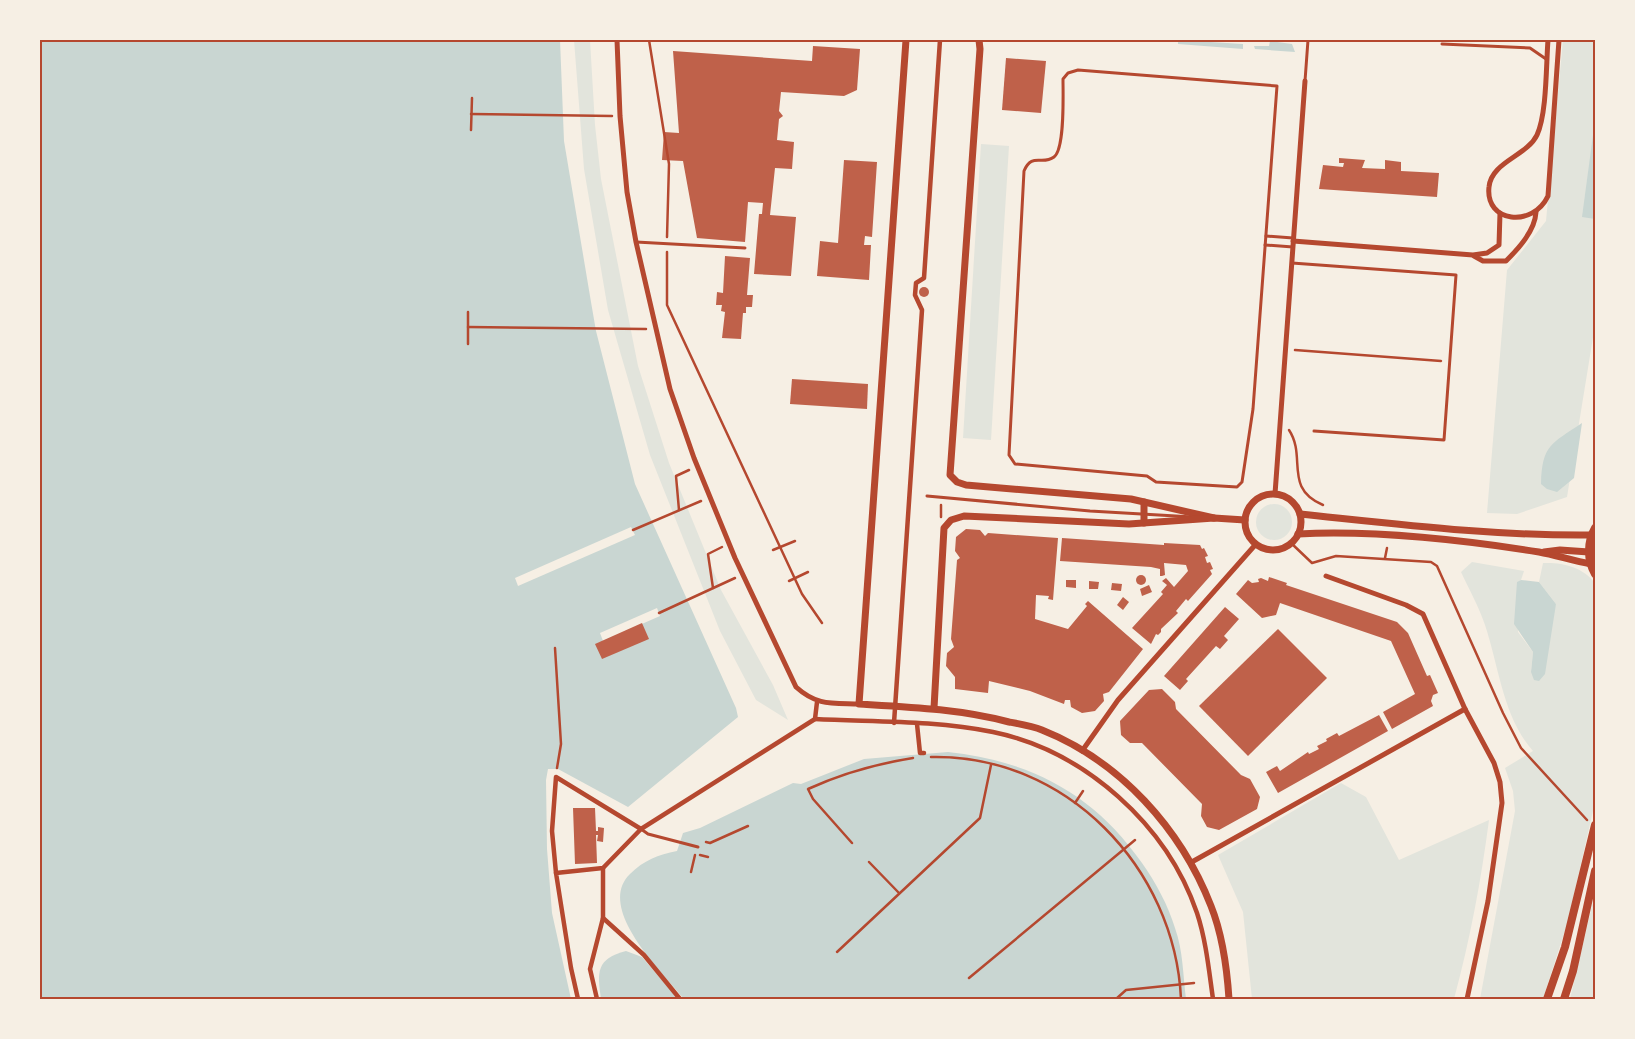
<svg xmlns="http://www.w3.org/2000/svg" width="1635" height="1039" font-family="Arial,sans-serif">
<rect width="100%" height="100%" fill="#f6efe4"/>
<g fill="#e2e4dc">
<path d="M574,40H590L595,125L601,179L638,366L669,463L721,590L773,685L788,720L756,700L720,631L650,455L608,310L584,169Z"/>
<path d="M1563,40H1595V325L1567,497L1517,514L1487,513L1507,270L1546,221Z"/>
<path d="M981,144L1009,146L991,440L963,438Z"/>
<circle cx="1274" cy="522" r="18"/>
<path d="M1472,562L1524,571L1521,580L1517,583L1518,632L1533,652L1531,672L1556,604L1539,582L1543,563C1562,562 1583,567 1595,583V802L1568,921L1543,999H1480L1515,811L1513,791L1505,768L1533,751C1503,717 1499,667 1485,625C1479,607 1469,589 1461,572Z"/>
<path d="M1341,783L1366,797L1399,860L1489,820C1481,881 1470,940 1454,999H1252L1243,912L1218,855Z"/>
<path d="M1595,893V999H1570Z"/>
</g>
<g fill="#c9d6d2">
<path d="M40,40H560L564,141L591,302L596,331L635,484L736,708L738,717L628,807L558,769H548L546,780L547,849L552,913L571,999H40Z"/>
<path d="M1178,40L1243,44V49L1178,44Z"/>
<path d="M1270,41L1292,44L1295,52L1255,49L1254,46H1269Z"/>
<path d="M1595,120V219L1582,217Z"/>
<path d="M1582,423L1574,478L1557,492L1547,489L1541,484C1542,445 1551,444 1582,423Z"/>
<path d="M1521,580L1539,582L1556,604L1545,674L1539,681L1534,680L1531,672L1533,652L1514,624L1517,582Z"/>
<path d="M948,752C1031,761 1094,794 1142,863C1156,883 1168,905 1175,928C1183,950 1183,975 1186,999H684C662,972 595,908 630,874C644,860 658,855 677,851L683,833L700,828L793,783L801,784L864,759Z"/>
<path d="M626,951L642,957L678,999H601C597,972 596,959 626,951Z"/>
</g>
<g fill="#f6efe4">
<path d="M631,527L635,535L518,586L515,578Z"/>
<path d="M657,608L660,616L603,641L600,633Z"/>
</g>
<g fill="#bf614a">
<path d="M813,46L860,49L857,90L844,96L781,92L779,111L783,116L779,119L777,140L794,142L792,169L775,168L770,215L796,217L791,276L754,274L759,214H762L763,203L748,202L745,242L697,238L683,161L662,160L664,132L679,133L673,51L812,61Z"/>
<path d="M1006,58L1046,61L1041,113L1002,110Z"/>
<path d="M1339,158L1365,160L1362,168L1385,169V160L1401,162V171L1439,173L1437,197L1319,189L1323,165L1343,167L1344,163H1339Z"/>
<path d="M844,160L877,162L872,237L865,236L864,245H871L869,280L817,276L820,241L838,243Z"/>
<path d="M725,256L750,258L747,295H753L752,307H746V313H743L741,339L722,338L725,312L721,311L722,305H716L717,292L723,293Z"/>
<circle cx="924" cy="292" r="5"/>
<path d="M792,379L868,384L867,409L790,404Z"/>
<path d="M966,529L980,530L985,536L988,533L1058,538L1053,600L1048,599L1049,596L1036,595L1035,619L1068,629L1087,606L1085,604L1088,601L1143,649L1109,692L1103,694L1104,701L1095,711L1082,713L1071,707L1070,700H1065L1064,704L1030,691L989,681L988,693L955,689V677L946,666L947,653L954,647L951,639L957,560L960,558L955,551L956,537Z"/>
<path d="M1062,538L1164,545V543L1200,545L1202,549L1204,548L1208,556L1205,557L1207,563L1210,562L1213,569L1210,570L1212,574L1188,601L1186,599L1176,611L1178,613L1161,629V632L1158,635L1156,634L1151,644L1132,628L1163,594L1161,592L1167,585L1162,581L1166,578L1174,587L1188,571L1186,565L1164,563L1165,575L1162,576H1160V569L1151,567L1060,561Z"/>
<circle cx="1141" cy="580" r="5"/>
<path d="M1269,577L1287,583L1286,585L1397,622L1408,633L1427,676L1430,675L1438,693L1433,695L1431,701L1433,706L1392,729L1383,712L1415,694L1391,641L1280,603L1276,615L1262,618L1236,594L1248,580L1252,583L1259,582L1258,579L1261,578L1268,581Z"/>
<path d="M1066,580H1076V588L1066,587Z"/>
<path d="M1089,581L1099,582L1098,589H1089Z"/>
<path d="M1112,583L1122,584L1121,591L1111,590Z"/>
<path d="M1149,585L1152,592L1142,596L1140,589Z"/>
<path d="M1123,597L1129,602L1123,610L1117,605Z"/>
<path d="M1225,607L1239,619L1224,636L1228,640L1220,649L1216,646L1186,679L1188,681L1180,690L1164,676Z"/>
<path d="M642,623L649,639L602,659L595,644Z"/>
<path d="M1278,629L1327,678L1248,756L1199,706Z"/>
<path d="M1162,689L1175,702L1176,709L1241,775L1250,779L1260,797L1257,809L1219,830L1207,827L1201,816L1202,804L1142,743H1130L1121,735L1120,721L1149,690Z"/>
<path d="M1379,715L1388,731L1278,793L1266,772L1277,766L1280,771L1308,752L1309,754L1319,749L1317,746L1327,741L1326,739L1337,733L1339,736Z"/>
<path d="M573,808H595L596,831H598V827L604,828L603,842L597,841L598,835H596L597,863L575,864Z"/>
</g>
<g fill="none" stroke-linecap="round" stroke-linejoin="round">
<g stroke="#b5482f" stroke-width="2.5">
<path d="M649,40L669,164L667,237"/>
<path d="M471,114L612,116"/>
<path d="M471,130L472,98"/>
<path d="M667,252V305L802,594L822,623"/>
<path d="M468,327L646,329"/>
<path d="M468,344V312"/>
<path d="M1295,350L1441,361"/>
<path d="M1289,430C1307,457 1283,488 1323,505"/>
<path d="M679,510L676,476L689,470"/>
<path d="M941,517V505"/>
<path d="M633,530L701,501"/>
<path d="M1291,543L1312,563L1336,556L1431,562L1437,566L1503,713L1521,748L1587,820"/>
<path d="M773,550L795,541"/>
<path d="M1385,558L1387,548"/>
<path d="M789,581L808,572"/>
<path d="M713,588L708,554L722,547"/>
<path d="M659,613L735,578"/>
<path d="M555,648L561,744L557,768"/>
<path d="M931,757C1066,754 1175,868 1181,999"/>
<path d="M1075,803L1083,791"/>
<path d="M706,842L710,843L748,826"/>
<path d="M852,843L813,799L808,789C843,773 875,764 913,758"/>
<path d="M700,855L708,857"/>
<path d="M869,862L899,893"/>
<path d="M691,872L695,855"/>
<path d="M837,952L980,818L991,765"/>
<path d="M969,978L1135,840"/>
<path d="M1116,999L1126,990L1194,983"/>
</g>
<g stroke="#b5482f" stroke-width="3">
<path d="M1442,44L1530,48L1546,59"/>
<path d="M1078,70L1277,86L1253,409L1242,482L1237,487L1156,482L1147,476L1015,464L1009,455L1024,171C1032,152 1042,166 1054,157C1065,149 1063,95 1063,79L1068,73Z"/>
<path d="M1305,81L1308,40"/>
<path d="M1266,236L1293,238"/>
<path d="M636,242L745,248"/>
<path d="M1265,245L1293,247"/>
<path d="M1292,263L1456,275L1444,440L1314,431"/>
<path d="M927,496L1090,511L1193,517"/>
<path d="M641,829L648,834L698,847"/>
</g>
<g stroke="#b5482f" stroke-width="4.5">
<path d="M815,719C874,722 935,720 993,732C1085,751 1167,825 1197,913C1206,940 1209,971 1213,999"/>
<path d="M894,723L922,310L915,295L916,283L924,278L940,40"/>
<path d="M917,724L920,753H924"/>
<path d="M556,873L552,831L556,777L641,829"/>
<path d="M603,918L644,955L680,999"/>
<path d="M578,999L571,968L556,873L603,868L641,829L815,719L817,702"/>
<path d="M597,999L590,969L603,918V868"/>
</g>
<g stroke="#b5482f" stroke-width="5">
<path d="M617,40L620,116L627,192L636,242L670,389L694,458L735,558L796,687C817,706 832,703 859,704"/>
<path d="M1548,40C1546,65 1547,113 1537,135C1527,156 1491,162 1489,187C1485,223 1533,228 1548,196L1559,40"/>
<path d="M1293,241L1473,255L1487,253L1499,245L1500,213"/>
<path d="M1474,256L1483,261H1506C1518,249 1535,231 1536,212"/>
<path d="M1275,494L1305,81"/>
<path d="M1326,576L1406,605L1423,614L1465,709L1494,763L1500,782L1502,803L1488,901L1467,999"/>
<path d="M1082,751L1118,700L1256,544"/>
<path d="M1190,863L1465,709"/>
</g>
<g stroke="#b5482f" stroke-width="7">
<path d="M906,40L859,704C910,707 959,709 1009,722C1020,724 1032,726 1042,730C1120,761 1181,829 1211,906C1223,936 1227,968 1229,999"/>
<path d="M979,40L980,49L950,475L957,482L966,485L1131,499L1214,518"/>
<circle cx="1273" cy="522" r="28"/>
<path d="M1300,514C1397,524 1493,536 1591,535"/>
<path d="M1144,523V502"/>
<path d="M1298,534C1374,530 1463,540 1539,552C1556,555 1573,561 1591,564"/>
<path d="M1544,552L1560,550L1589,552"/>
<path d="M934,708L944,528L951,520L964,516L1129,524L1214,518L1245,520"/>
</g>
<g stroke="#b5482f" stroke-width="8">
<path d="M1595,528C1587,542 1587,560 1595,574"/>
<path d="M1547,999L1565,947L1595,825"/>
<path d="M1564,999L1573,971L1595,871"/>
</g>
</g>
<rect width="1635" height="1039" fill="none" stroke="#f6efe4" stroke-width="82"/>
<rect x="41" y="41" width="1553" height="957" fill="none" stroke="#b5482f" stroke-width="2"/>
</svg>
